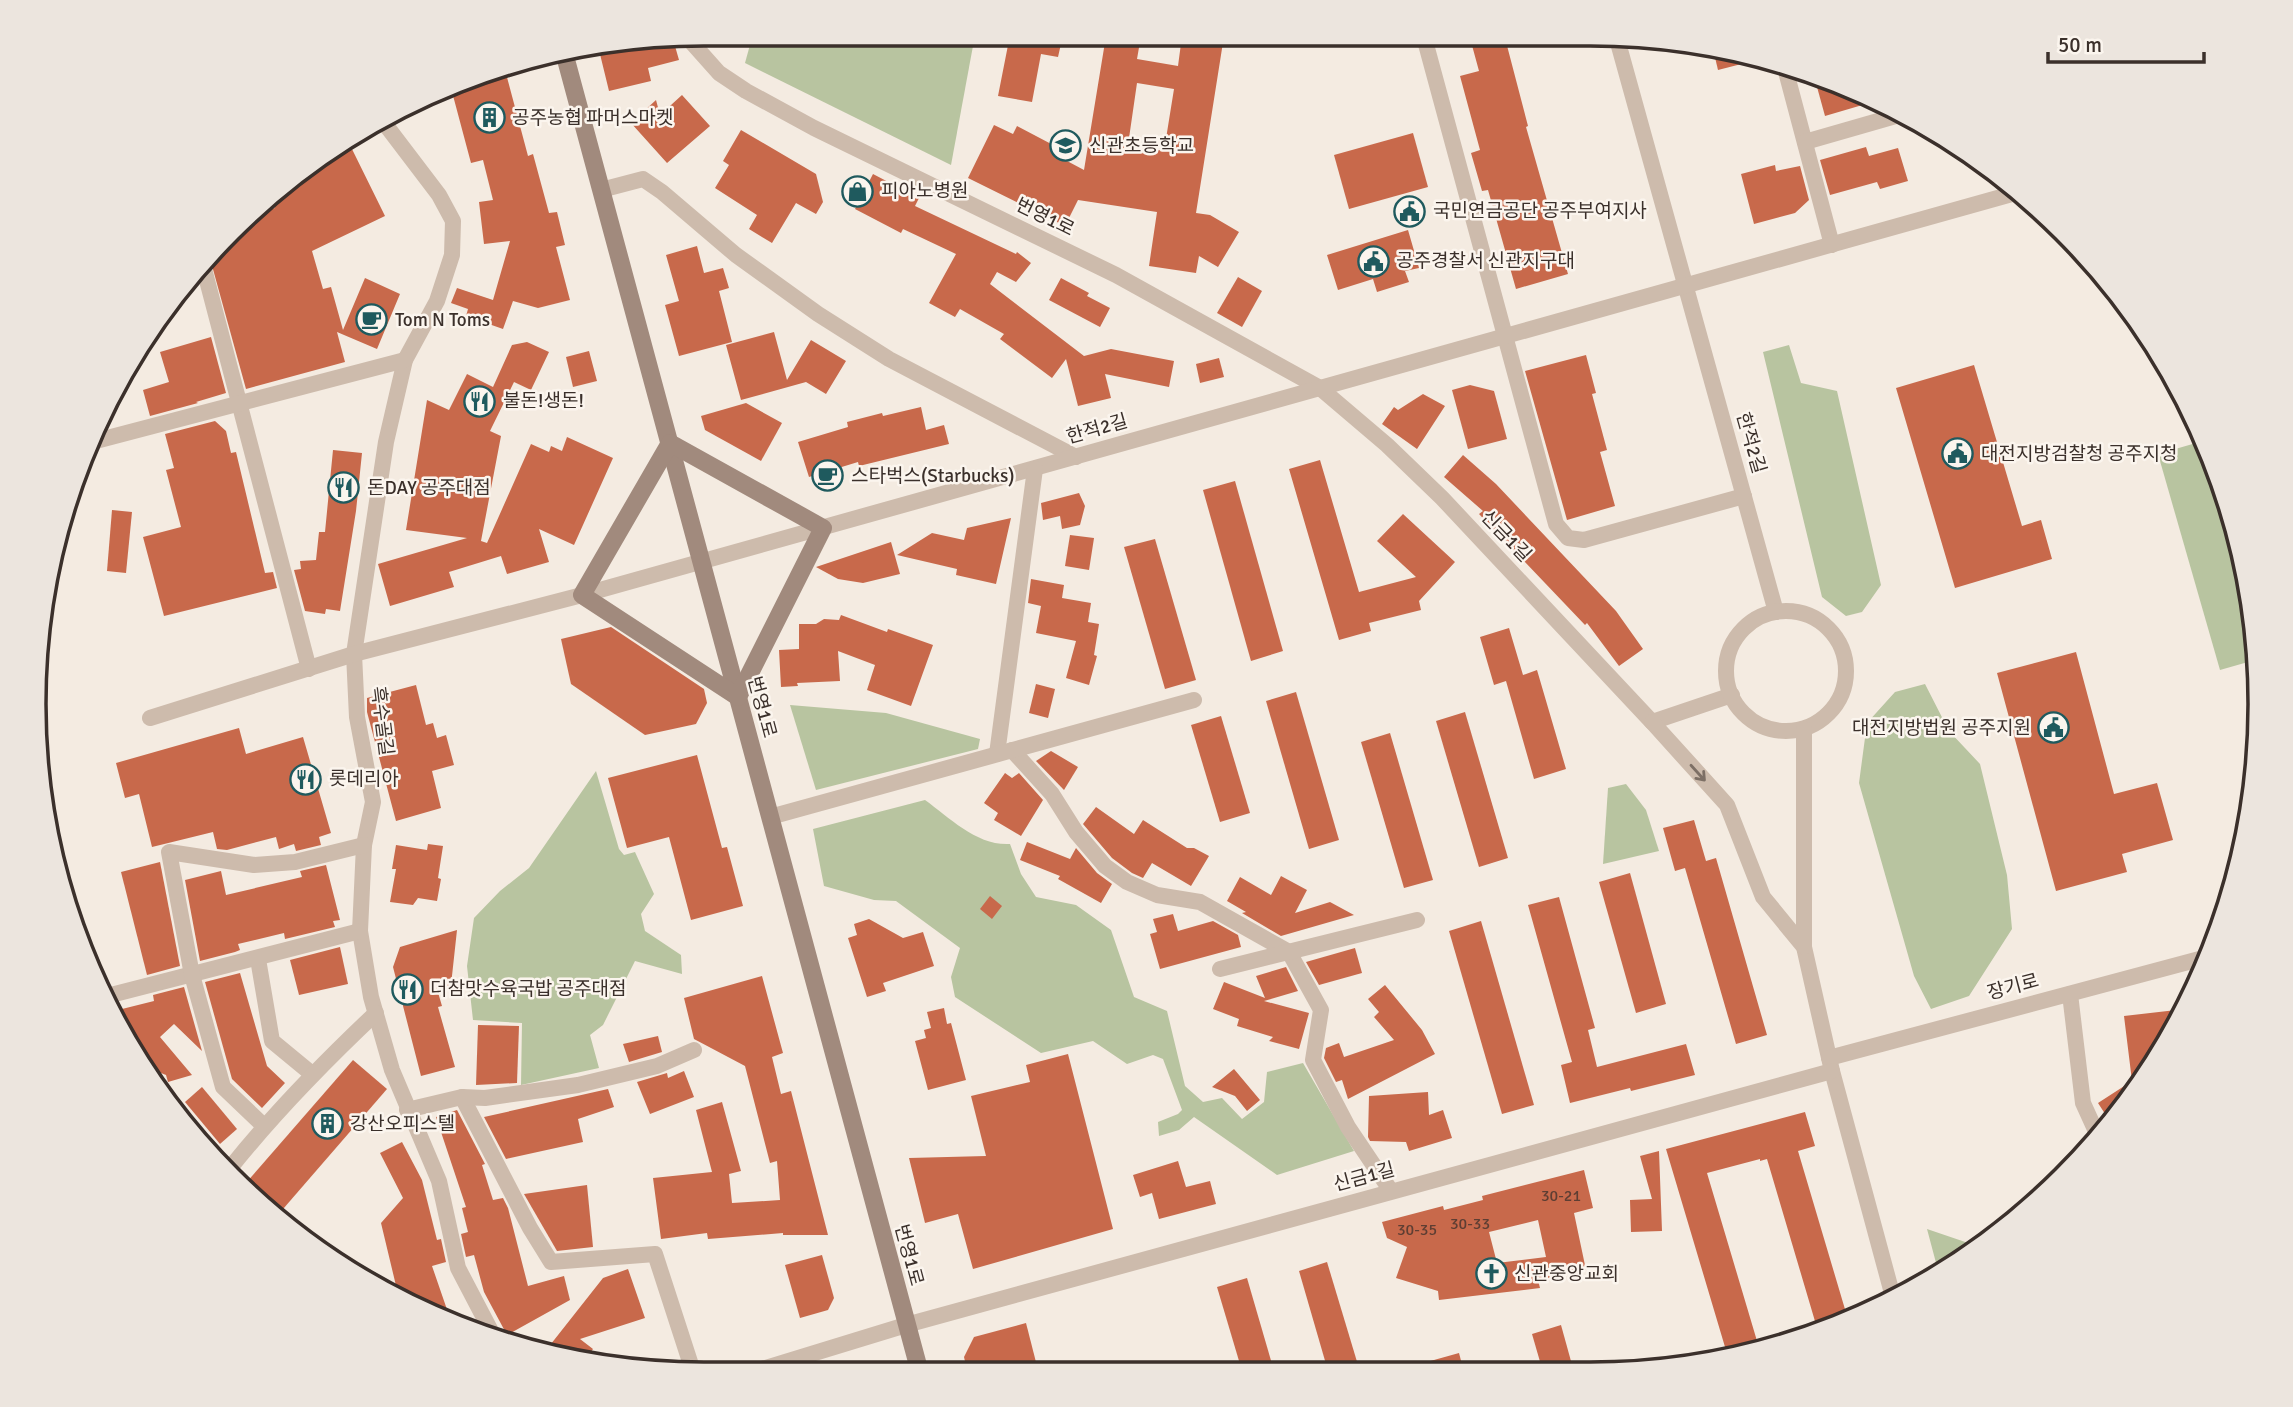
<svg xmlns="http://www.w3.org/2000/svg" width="2293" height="1407" font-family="Signika,'Noto Sans KR',sans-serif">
<rect width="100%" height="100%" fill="#f4ebe1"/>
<g fill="#b8c4a0">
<path d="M753,34L975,35L951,165L745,63Z"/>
<path d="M1789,345L1801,383L1837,391L1881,585L1862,612L1846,616L1822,597L1763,352Z"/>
<path d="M2203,441L2224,488L2254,616L2255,660L2220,670L2158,454Z"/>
<path d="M1925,684L1949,731L1980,764L2007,875L2012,929L1969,996L1931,1009L1914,976L1859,783L1867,723L1895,692Z"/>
<path d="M790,705L886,713L980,739L978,749L816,790Z"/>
<path d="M596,771L619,849L624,855L635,852L654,894L641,914L645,931L681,955L682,974L635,961L603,1025L590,1035L599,1068L521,1085L522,1023L473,1020L467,966L474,918L500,891L529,868Z"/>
<path d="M1626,784L1646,810L1659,851L1603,864L1608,788Z"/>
<path d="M925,800C950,818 977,846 1010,844L1021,874L1036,897L1076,905L1111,930L1134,997L1167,1011L1185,1086L1203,1102L1222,1098L1242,1119L1264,1102L1267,1072L1303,1063L1354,1151L1277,1175L1194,1117L1179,1130L1159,1136L1158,1122L1178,1114L1182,1110L1163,1059L1153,1055L1127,1064L1093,1041L1041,1053L955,997L951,977L960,948L896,901L874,900L824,886L813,829Z"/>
<path d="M1927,1229L1977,1246H1978L1939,1274Z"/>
</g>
<g fill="#c8694b" fill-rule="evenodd">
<path d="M1010,35H1063L1058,57L1041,54L1032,102L998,96Z"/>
<path d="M1106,36H1141L1137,59L1178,66L1182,36H1224L1196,213L1210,215L1239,232L1218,267L1199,256L1196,273L1149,266L1157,212L1078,200L1065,226L968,178L994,125L1013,134L1017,126L1055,146L1052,153L1084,170ZM1137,83L1174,89L1164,151L1128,145Z"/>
<path d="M1470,38H1505L1528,126L1526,127L1568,274L1516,289L1488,190L1482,191L1471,153L1480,150L1460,76L1479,71Z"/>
<path d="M668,39L675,46L679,60L648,68L651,81L609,91L599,50Z"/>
<path d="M1713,49L1757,60L1718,70Z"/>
<path d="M504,66L528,156L533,154L549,213L557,212L565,245L556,247L570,300L538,308L513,301L503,329L466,316L468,309L451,303L457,288L493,300L510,241L484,244L479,202L493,200L483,160L471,163L451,88L488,69Z"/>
<path d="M1814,76L1846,84L1876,101L1825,116Z"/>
<path d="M682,95L710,126L667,163L631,123L656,100L660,115Z"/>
<path d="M741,130L816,174L823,202L816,214L796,203L772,243L749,229L757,215L715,188L729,165L723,161Z"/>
<path d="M1413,133L1428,187L1349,209L1334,155Z"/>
<path d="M349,143L385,216L312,251L323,289L331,287L343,330L365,278L400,294L377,349L337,332L345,362L246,389L211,262L257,213L275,208L271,198L296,172Z"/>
<path d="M1866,147L1869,156L1898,148L1908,181L1880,189L1877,182L1830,195L1820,160Z"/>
<path d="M1775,165L1776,171L1800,166L1809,200L1795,213L1754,224L1741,174Z"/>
<path d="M873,174L919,198L915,206L1016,254L1017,252L1031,263L1016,282L997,272L990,284L1084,356L1111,349L1174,361L1169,387L1105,374L1111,398L1078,406L1066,359L1052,378L1000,339L1004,334L960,309L955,317L929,303L956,254L903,229L901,233L855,209Z"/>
<path d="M1408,230L1419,268L1405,271L1409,282L1377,292L1373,279L1338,290L1327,255Z"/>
<path d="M697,246L704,273L723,268L729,288L719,291L732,342L679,356L665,305L679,301L666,255Z"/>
<path d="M1238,277L1262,291L1242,327L1217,313Z"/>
<path d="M1061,278L1089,293L1087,296L1110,308L1100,327L1049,300Z"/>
<path d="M774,332L787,380L811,340L846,361L826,394L806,382L741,400L726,345Z"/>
<path d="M211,337L226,393L196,402L198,403L150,416L143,390L169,382L160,352Z"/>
<path d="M527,342L549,352L531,390L514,382L490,431L501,436L481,541L487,543L531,444L549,452L551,446L562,451L567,437L613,458L574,545L539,529L549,562L507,574L501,556L449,572L454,587L390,606L378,564L467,538L406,530L427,400L449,410L467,374L493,387L512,345Z"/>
<path d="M589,351L597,381L573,387L566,357Z"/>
<path d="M1586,355L1596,393L1592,394L1607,450L1600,452L1615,506L1567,520L1525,371Z"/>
<path d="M1219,358L1224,377L1200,383L1196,364Z"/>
<path d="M1974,365L2022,526L2041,520L2052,559L1955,588L1896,388Z"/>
<path d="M1470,385L1494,391L1507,439L1468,449L1452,390Z"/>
<path d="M1423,394L1445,406L1417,449L1382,424L1394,407L1398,410Z"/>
<path d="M746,403L782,423L761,461L705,430L701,416Z"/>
<path d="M921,407L926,430L944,425L949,444L859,466L858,462L809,477L798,442L848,427L847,422L882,413L883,416Z"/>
<path d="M215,421L226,431L231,453L236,452L265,573L273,572L277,588L164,616L143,537L181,527L166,470L174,468L165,434Z"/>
<path d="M333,450L362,453L356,511L340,611L326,609L325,614L305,611L294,570L301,569L300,561L316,560L319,532H325Z"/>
<path d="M1463,455L1496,484L1616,611L1643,649L1619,666L1587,623L1585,625L1479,514L1483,511L1444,477Z"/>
<path d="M1320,460L1359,592L1416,577L1377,541L1403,514L1455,562L1419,601L1421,610L1369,623L1371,631L1339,640L1289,469Z"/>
<path d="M1235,481L1283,651L1251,661L1203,490Z"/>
<path d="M1079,493L1085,506L1080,525L1062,529L1060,516L1043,520L1041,503Z"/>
<path d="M112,510L132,512L126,573L107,571Z"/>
<path d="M1011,518L996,584L956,575L957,569L897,555L932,533L964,540L967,528Z"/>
<path d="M1070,535L1094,538L1089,570L1065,566Z"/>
<path d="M1155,539L1196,680L1165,689L1124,547Z"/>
<path d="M891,542L900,574L863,583L838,579L816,567Z"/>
<path d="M1031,579L1064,585L1062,598L1091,603L1088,622L1099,624L1094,655L1097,656L1089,685L1066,678L1076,641L1036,633L1041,606L1028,603Z"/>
<path d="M841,615L887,632L888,629L933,645L911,706L867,690L875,665L838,651L840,681L797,683L798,686L781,687L779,650L799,649V624H816L824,619L839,620Z"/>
<path d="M611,627L704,689L707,703L696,724L645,735L571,684L561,639Z"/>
<path d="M1509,628L1523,675L1537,670L1566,769L1534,779L1506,681L1494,685L1480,637Z"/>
<path d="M2076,652L2114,794L2157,783L2173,840L2122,854L2127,872L2056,891L1997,673Z"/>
<path d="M1036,684L1055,689L1048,718L1029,713Z"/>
<path d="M416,685L426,725L433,723L437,738L446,735L454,765L432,771L441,808L396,821L367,712V698Z"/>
<path d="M1296,692L1339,840L1309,849L1266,701Z"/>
<path d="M1465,712L1508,858L1479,867L1436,721Z"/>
<path d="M1221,716L1250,813L1220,822L1191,725Z"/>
<path d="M239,728L246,754L303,737L331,833L319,837L321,845L296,851L294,844L279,849L276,837L227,850L217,849L213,832L152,847L139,794L125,798L116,763Z"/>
<path d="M1390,733L1433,880L1404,888L1361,742Z"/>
<path d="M1051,751L1078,767L1064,790L1036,761Z"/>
<path d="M697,755L722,848L727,847L743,906L691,920L669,837L627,848L608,778Z"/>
<path d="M1005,773L1012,778L1019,773L1043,800L1021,836L994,820L998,813L984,803Z"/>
<path d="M1096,807L1134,834L1143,820L1187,848H1194L1209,856L1191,886L1152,863L1143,878L1132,873L1112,858L1083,824Z"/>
<path d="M1694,820L1706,861L1716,858L1767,1035L1736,1044L1685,868L1675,871L1663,828Z"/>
<path d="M1027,842L1070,859L1076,848L1097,873L1112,884L1101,903L1058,879L1060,876L1020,860Z"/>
<path d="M428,844L443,846L438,878L441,879L437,901L418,898L413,905L390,902L396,869H392L396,845L427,850Z"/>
<path d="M160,862L180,966L147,975L121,872Z"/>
<path d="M326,865L340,920L333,921L335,927L285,939L284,933L238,944L240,950L235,952L200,961L185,880L221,871L226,895L302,877L300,871Z"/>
<path d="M1630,873L1666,1004L1636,1013L1599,882Z"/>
<path d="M1281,876L1307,890L1295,913L1330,902L1354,915L1281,936L1242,913L1246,912L1227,901L1240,877L1271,895Z"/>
<path d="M990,896L1002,906L992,919L980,909Z"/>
<path d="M1559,897L1595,1028L1588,1030L1597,1067L1686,1044L1695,1075L1631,1091L1630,1088L1570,1103L1561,1065L1572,1062L1528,905Z"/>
<path d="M1173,914L1178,931L1213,921L1238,935L1241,947L1160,969L1150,934L1157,932L1153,919Z"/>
<path d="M869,919L903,938L923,932L934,966L883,983L886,991L867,997L848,938L857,935L854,924Z"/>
<path d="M1481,921L1534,1105L1502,1114L1449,931Z"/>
<path d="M457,930L451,985L437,989L442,1006L438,1007L455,1067L421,1076L393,967L400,947Z"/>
<path d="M340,947L348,984L299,995L290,960Z"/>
<path d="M1355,948L1362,973L1319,985L1306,962Z"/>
<path d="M1286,967L1298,991L1264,1001L1309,1013L1299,1049L1269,1041L1273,1037L1237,1026L1239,1019L1213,1009L1224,982L1265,998L1256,976Z"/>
<path d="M240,973L267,1066L285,1083L262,1108L232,1079L205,982Z"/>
<path d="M762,976L783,1053L772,1057L781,1094L791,1091L828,1235H783V1233L708,1239L707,1233L661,1239L653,1178L712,1172L696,1110L722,1102L741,1171L729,1174L732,1203L780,1200L777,1161L770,1163L745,1066L694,1039L684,998Z"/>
<path d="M1385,985L1422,1030L1435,1054L1348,1099L1342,1080L1336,1082L1324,1058L1326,1048L1339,1043L1344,1057L1394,1040L1374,1017L1379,1012L1368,999Z"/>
<path d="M184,987L202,1051L174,1024L160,1037L192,1075L168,1082L166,1075L141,1065L114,1011L154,1001L153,995Z"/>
<path d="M944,1008L947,1024L951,1023L966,1080L928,1090L915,1041L926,1038L924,1030L931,1028L927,1012Z"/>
<path d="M2185,1009L2121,1111L2111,1123L2098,1103L2132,1081L2124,1016Z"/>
<path d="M478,1025L519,1026L517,1083L476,1085Z"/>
<path d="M658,1036L662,1052L629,1062L623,1044Z"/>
<path d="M1068,1054L1113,1229L973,1269L958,1214L925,1223L909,1158L986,1156L971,1096L1030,1082L1026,1065Z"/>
<path d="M353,1060L387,1089L277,1216L246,1183Z"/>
<path d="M1234,1069L1260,1100L1247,1111L1235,1096L1212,1087Z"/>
<path d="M684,1071L694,1097L650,1114L637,1082L667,1073L668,1078Z"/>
<path d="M202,1087L237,1129L220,1144L185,1102Z"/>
<path d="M608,1089L614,1107L578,1119L583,1142L506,1159L484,1117Z"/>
<path d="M1428,1092L1429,1115L1443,1110L1452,1138L1409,1151L1406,1142L1370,1141L1368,1137L1369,1096Z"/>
<path d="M457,1110L485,1164L482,1165L493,1200L503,1198L508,1208L528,1286L564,1276L570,1300L507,1335L484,1292L474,1255L466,1257L461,1234L468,1232L462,1208L466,1207L436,1117Z"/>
<path d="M1805,1112L1815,1146L1798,1151L1847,1316L1817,1328L1767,1159L1760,1161V1159L1707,1173L1760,1351L1728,1357L1666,1149Z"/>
<path d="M402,1142L422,1180L437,1240L441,1239L446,1262L432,1266L452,1324L398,1294L381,1223L403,1198L380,1153Z"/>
<path d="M1659,1151L1662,1231L1631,1232L1630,1200L1652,1199L1640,1156Z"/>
<path d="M1178,1161L1186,1187L1210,1181L1216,1204L1159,1219L1152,1193L1140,1197L1133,1175Z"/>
<path d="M1584,1170L1593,1208L1574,1213L1586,1270L1538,1280L1540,1288L1439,1300L1438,1291L1396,1278L1407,1247L1387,1238L1382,1222L1443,1206L1444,1210L1483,1200L1482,1196ZM1538,1220L1546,1257L1497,1263L1489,1232Z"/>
<path d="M587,1185L593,1247L557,1251L524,1194Z"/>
<path d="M822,1255L834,1298L828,1310L800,1318L785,1265Z"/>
<path d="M1327,1262L1358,1365L1339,1371H1328L1299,1271Z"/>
<path d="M628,1269L645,1318L580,1339L593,1349L585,1360L547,1349L603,1278Z"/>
<path d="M1247,1278L1274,1371H1242L1217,1287Z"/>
<path d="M1026,1323L1038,1370H967L964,1357L974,1337Z"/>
<path d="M1561,1325L1574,1372H1543L1532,1334Z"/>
<path d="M1459,1353L1464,1372L1409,1371V1367Z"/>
</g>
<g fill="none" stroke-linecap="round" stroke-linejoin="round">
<g stroke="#cdbbac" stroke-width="16">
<path d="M686,36L719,73L746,91L814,128L1116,275L1320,388L1387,445L1442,498L1652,722L1732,695"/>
<path d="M1424,37L1556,524L1568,538L1584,540L1744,496"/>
<path d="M1617,39L1776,612"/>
<path d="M1785,68L1832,245"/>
<path d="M385,124L439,195L453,221L452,255L437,301L405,360L386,442L354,654L357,717L373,802L364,845L360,931L371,997L392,1070L439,1181L458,1268L493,1335"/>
<path d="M1805,142L1899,115"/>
<path d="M601,190L643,179L662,192L736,255L818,314L889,359L1076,457"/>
<path d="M204,269L309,669"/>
<path d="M92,442L405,360"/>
<circle cx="1786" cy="671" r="60"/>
<path d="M150,718L354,654L582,595L2019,192"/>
<path d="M1652,722L1727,805L1763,897L1804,947L1832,1071L1893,1297"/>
<path d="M1012,750L1052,794L1076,832L1105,866L1127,882L1157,895L1200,902L1289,952L1321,1010L1313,1060L1348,1127L1391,1191"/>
<path d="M997,754L1035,469"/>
<path d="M770,817L1194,700"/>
<path d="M1804,947V729"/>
<path d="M258,959L272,1041L312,1074"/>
<path d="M1220,969L1417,920"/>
<path d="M2070,994L2083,1103L2098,1136"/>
<path d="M107,996L360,931"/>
<path d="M1829,1058L2207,957"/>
<path d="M462,1097L530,1228L551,1262L655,1254L692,1368"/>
<path d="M407,1110L462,1097L485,1098L578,1085L657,1066L694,1050"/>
<path d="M264,1126L223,1087L192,975L169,852L254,865L295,862L364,845"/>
<path d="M231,1167C276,1111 324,1062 376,1013"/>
<path d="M762,1369L906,1325L1832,1071"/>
</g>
<g stroke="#a18a7d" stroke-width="18">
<path d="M565,56L919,1369"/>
<path d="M670,443L823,528L738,697L582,595Z"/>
</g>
</g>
<defs><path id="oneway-shaft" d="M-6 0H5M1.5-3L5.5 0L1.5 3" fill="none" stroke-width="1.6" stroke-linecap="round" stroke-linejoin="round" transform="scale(1.75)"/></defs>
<use stroke="#7d6f65" href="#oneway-shaft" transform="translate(1698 773) rotate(48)"/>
<defs>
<symbol id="building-ring" viewBox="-11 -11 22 22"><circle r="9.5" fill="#fbf5ee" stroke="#1f5a5e" stroke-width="1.5"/><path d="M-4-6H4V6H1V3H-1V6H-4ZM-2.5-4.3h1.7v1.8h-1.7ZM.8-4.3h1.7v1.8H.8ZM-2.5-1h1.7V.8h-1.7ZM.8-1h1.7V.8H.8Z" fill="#1f5a5e"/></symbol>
<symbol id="school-ring" viewBox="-11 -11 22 22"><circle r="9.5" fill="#fbf5ee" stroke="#1f5a5e" stroke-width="1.5"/><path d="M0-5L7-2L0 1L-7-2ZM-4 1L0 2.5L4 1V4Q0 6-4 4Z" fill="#1f5a5e"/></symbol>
<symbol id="shop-ring" viewBox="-11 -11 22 22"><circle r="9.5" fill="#fbf5ee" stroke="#1f5a5e" stroke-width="1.5"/><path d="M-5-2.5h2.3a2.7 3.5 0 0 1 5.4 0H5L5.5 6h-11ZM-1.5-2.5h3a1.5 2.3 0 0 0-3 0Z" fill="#1f5a5e"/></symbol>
<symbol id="civic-ring" viewBox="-11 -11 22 22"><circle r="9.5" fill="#fbf5ee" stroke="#1f5a5e" stroke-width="1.5"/><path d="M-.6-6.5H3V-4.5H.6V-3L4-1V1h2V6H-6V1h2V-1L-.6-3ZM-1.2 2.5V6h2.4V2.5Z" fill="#1f5a5e"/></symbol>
<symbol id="cafe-ring" viewBox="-11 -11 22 22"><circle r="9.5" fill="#fbf5ee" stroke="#1f5a5e" stroke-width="1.5"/><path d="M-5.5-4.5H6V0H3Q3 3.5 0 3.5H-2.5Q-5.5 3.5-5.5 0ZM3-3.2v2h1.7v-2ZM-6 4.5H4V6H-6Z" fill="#1f5a5e"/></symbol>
<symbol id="restaurant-ring" viewBox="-11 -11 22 22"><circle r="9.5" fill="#fbf5ee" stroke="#1f5a5e" stroke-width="1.5"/><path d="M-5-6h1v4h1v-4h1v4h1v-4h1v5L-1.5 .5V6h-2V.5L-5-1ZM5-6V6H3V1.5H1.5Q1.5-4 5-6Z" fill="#1f5a5e"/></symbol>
<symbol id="church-ring" viewBox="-11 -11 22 22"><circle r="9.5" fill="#fbf5ee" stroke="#1f5a5e" stroke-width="1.5"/><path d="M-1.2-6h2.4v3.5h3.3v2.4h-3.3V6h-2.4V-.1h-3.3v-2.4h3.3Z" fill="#1f5a5e"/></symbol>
</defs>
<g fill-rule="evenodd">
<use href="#building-ring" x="472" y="100" width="35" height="35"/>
<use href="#school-ring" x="1048" y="128" width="35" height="35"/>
<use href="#shop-ring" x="840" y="174" width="35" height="35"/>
<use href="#civic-ring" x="1392" y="194" width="35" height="35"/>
<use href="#civic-ring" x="1356" y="244" width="35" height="35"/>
<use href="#cafe-ring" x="354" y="302" width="35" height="35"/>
<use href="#restaurant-ring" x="462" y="384" width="35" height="35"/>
<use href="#civic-ring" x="1940" y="436" width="35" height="35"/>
<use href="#cafe-ring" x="810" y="458" width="35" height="35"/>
<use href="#restaurant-ring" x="326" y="470" width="35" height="35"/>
<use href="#civic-ring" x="2036" y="710" width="35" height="35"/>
<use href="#restaurant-ring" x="288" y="762" width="35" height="35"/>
<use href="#restaurant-ring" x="390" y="972" width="35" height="35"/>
<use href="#building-ring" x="310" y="1106" width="35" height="35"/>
<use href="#church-ring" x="1474" y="1256" width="35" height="35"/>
</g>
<g text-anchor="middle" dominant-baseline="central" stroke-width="5" stroke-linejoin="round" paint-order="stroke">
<g font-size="16" fill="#5e3e33">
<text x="1561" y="1196">30-21</text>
<text x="1470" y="1224">30-33</text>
<text x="1417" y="1230">30-35</text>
</g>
<g font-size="19" fill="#3b302b" stroke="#fbf5ee" text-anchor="start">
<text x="512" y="118">공주농협 파머스마켓</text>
<text x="1089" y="146">신관초등학교</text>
<text x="881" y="191">피아노병원</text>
<text x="1433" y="211">국민연금공단 공주부여지사</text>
<text x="1396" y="261">공주경찰서 신관지구대</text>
<text x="395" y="320">Tom N Toms</text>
<text x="503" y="401">불돈!생돈!</text>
<text x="1981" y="454">대전지방검찰청 공주지청</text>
<text x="851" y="476">스타벅스(Starbucks)</text>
<text x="367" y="488">돈DAY 공주대점</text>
<text x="2031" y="728" text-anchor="end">대전지방법원 공주지원</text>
<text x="329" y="779">롯데리아</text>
<text x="430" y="989">더참맛수육국밥 공주대점</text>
<text x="350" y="1124">강산오피스텔</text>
<text x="1514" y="1274">신관중앙교회</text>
</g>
<g font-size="19" fill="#3b302b" stroke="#fbf5ee">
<text transform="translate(1045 217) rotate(26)">번영1로</text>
<text transform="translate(1097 429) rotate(-16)">한적2길</text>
<text transform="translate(1751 443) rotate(74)">한적2길</text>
<text transform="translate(1506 536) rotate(46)">신금1길</text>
<text transform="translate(762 707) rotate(75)">번영1로</text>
<text transform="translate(382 721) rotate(83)">흑수골길</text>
<text transform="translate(2013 987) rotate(-15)">장기로</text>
<text transform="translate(1364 1177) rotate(-15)">신금1길</text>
<text transform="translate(909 1255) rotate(75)">번영1로</text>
</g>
</g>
<path d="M0 0H2293V1407H0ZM704 46H1590A658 658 0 0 1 2248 704V704A658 658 0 0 1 1590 1362H704A658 658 0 0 1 46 704V704A658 658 0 0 1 704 46Z" fill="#ece5de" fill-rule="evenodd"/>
<path fill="none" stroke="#3b302b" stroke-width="3.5" d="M704 46H1590A658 658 0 0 1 2248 704V704A658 658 0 0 1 1590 1362H704A658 658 0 0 1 46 704V704A658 658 0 0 1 704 46Z"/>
<path d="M2048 52v10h156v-10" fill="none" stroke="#3b302b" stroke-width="3.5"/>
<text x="2058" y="52" font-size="21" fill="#3b302b" stroke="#fbf5ee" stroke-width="5" paint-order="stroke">50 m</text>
</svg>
